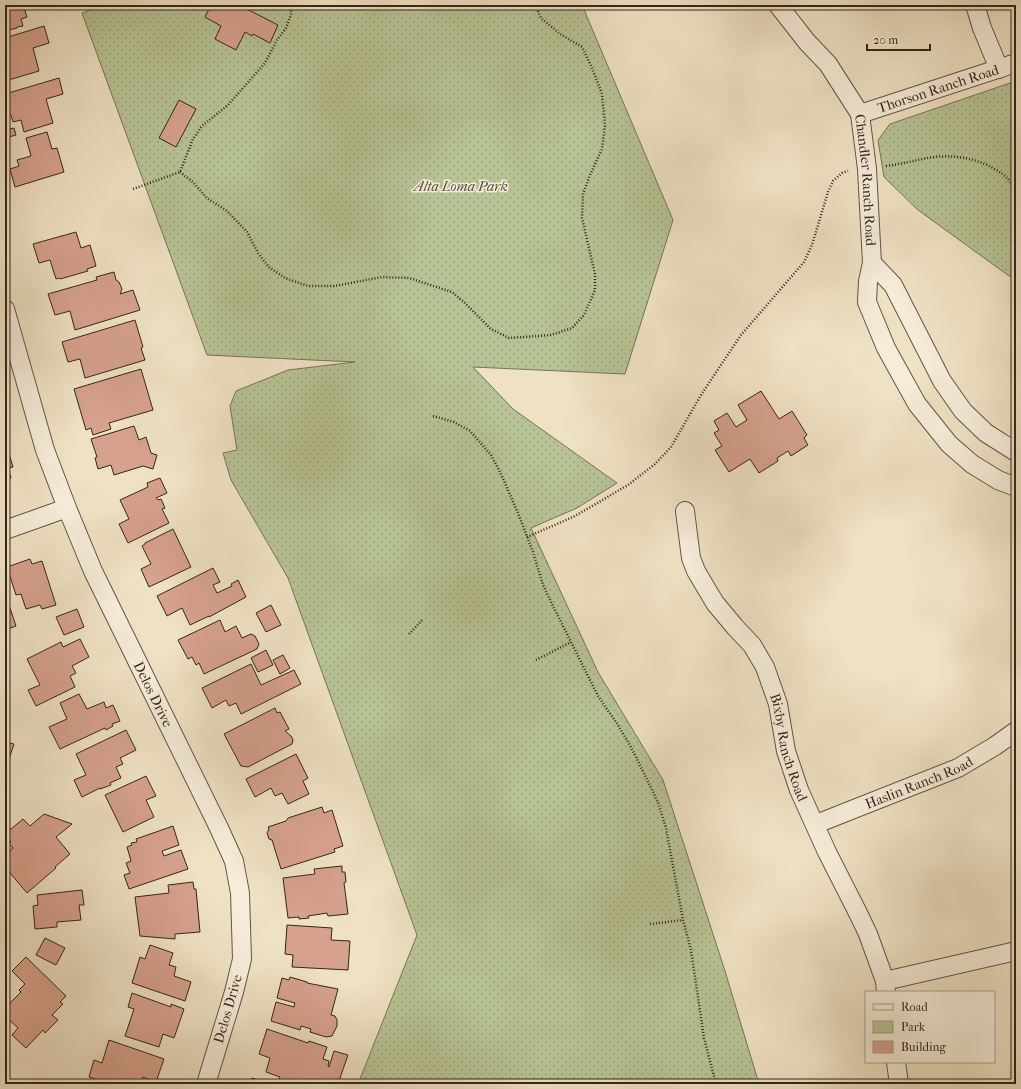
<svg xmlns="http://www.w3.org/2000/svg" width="1021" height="1089" font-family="'IM FELL French Canon',serif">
<defs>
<pattern id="green-dots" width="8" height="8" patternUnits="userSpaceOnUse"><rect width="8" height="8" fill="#b7c395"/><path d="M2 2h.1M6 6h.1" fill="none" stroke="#9ea780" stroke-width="1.8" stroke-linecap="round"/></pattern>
</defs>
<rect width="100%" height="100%" fill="#efe1c4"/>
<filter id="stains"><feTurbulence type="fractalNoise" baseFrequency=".005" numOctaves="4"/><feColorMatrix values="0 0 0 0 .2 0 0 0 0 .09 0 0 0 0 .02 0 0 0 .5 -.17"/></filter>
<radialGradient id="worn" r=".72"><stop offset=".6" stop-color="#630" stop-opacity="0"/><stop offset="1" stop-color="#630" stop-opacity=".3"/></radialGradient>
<g fill="url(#green-dots)" stroke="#757458">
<path d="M105,5H582L673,220L625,374L473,367L513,409L617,483L577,508L531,528L598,672L663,780L725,971L759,1084H358L417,935L288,578L231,480L223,453L237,450L230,406L236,391L288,370L355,362L207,355L82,13Z"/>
<path d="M1016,81V281L918,210L884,177L878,140L890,124Z"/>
</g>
<g fill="#d6a18d" stroke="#33261b">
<path d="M5,5H23L27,17L21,19L23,26L17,27V28L5,31Z"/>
<path d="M211,5H239L278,25L270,43L253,34L252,36L245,32L236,50L215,39L221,26L205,17Z"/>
<path d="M44,26L49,43L33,48L39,71L5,81V38Z"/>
<path d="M59,78L63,94L46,99L53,123L24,132L21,120L13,122L11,115L5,117V94Z"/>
<path d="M179,100L196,109L176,147L159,138Z"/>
<path d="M14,128L16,135L5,138V130Z"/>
<path d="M47,132L52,149L57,148L64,172L15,187L10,169L19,166L17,160L31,156L26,138Z"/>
<path d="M76,232L81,248L90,245L96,266L87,269L88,271L60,279L59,278L56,279L50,260L39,263L33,244Z"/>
<path d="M114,272L116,280L119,282L122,289L120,294L133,290L140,310L75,330L70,311L55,315L48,294L97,280L96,277Z"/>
<path d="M135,320L143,347L141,348L145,360L85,378L80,359L68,362L62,342Z"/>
<path d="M141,369L153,410L109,423L111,429L93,435L91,428L86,430L74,389Z"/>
<path d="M761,391L779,419L792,411L807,435L804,438L808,445L791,456L788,451L777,458L778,461L759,473L750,459L729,472L715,450L722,446L714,433L719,430L714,421L727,413L736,427L747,420L738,405Z"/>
<path d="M134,426L139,440L146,437L151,453L157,455L153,469L143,466L114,475L111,465L98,469L95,458L97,457L91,439Z"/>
<path d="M5,444H6L13,467L8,468L11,478L5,480Z"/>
<path d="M160,478L167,493L156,498L158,500L161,499L165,508L162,509L169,523L128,543L119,524L129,519L120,500L148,487L147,483Z"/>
<path d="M173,529L191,567L149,587L141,569L151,564L142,546L145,544V543Z"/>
<path d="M30,559L32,564L42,561L56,605L42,609L40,605L26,609L21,594L16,595L7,567Z"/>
<path d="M213,568L220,582L213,585L217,593L232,586L231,584L238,580L246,597L209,617V616L190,625L182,608L167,616L157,596Z"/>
<path d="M5,593L16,626L5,630Z"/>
<path d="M271,605L281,625L266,632L256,613Z"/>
<path d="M77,609L84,627L64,635L56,617Z"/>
<path d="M220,620L225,632L236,626L242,638L251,634L255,636L259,644L257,649L204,674L199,663L196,665L192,657L188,659L178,640Z"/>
<path d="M80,639L89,657L72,666L76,673L70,676L75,687L36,706L28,690L40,685L27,659L61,642L63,647Z"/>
<path d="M266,650L273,665L258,672L251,658Z"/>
<path d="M283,655L290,668L280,674L273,660Z"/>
<path d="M251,664L261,685L294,670L301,684L241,714L236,703L229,706L226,700L212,708L202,688Z"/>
<path d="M79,694L87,709L104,702L106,708L113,705L120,721L112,724L113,726L106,730L105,728L60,749L49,727L67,719L60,703Z"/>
<path d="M275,708L277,713L280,712L289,729L285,731L291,736L293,740L292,744L248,767L241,766L224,734Z"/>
<path d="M126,730L136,750L120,758L123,764L116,767L121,778L110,783L111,785L100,789V788L82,797L74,780L86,775L76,754Z"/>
<path d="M5,742L14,744L8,762L5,761Z"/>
<path d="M296,754L308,778L303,781L309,794L288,804L282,793L275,796L271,788L255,797L246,779Z"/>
<path d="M146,776L156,796L146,800L154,817L123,832L105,795Z"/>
<path d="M322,807L324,813L332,810L343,846L334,849L335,852L281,869L272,840L269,839L267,833L269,829L268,827L286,821L288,818Z"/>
<path d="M44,814L72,824L56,837L70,854L55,867L56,868L27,893L5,867V855L13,848L9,844L11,842L5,834L23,819L30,826Z"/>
<path d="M173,826L179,845L162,851L164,856L181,850L188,869L129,889L124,875L130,873L126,863L131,861L127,847L132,845L131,843L137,842L136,839Z"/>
<path d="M342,866V872H345L346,882L344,883L348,914L328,916L327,913L308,916L309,918L299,919V917L288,918L283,878L315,874L314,869Z"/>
<path d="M193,882L194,889H196L200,932L175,934V939L140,936L135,897L169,893L168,885Z"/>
<path d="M82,890L84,905H79L81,920L57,922V927L35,929L33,906L38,905L37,895Z"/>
<path d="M287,925L332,928L331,940L350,941L348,970L292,967L293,955L285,954Z"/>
<path d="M45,938L65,948L56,965L36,955Z"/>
<path d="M150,945L173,953L169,965L176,967L174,976L191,982L185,1001L132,983L140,957L145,959Z"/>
<path d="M26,957L66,996L60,1002L63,1004L52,1015L58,1020L45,1033L43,1030L26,1048L12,1035L18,1028L5,1016V1008L21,992L19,990L25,984L12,971Z"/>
<path d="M290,977L307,982V983L338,989L331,1015L335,1016L337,1020V1026L332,1036L326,1037L310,1032L311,1029L301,1026L300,1030L271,1021L276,1002L294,1007L295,1003L277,998L282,978L289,980Z"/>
<path d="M132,993L171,1007V1004L184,1009L174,1038L163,1034L159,1047L125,1036L134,1009L128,1007Z"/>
<path d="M267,1029L308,1043L309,1041L327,1047L323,1059L329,1061L328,1066L329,1067L334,1051L348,1055L338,1084H295L290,1082V1084L279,1080L280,1077L266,1072L270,1058L259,1054Z"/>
<path d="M109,1040L164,1059L156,1082L143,1077L141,1084H110L89,1077L94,1060L102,1063Z"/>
<path d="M252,1078L271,1084H250Z"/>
<path d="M26,1079L36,1084H23Z"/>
</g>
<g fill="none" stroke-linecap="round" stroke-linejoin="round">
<defs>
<g id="minor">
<path id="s1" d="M778,5L807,42L828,64L860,114L867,169L872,263L868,281L867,302L886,348L917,404L949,444L972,464L998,480L1016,487"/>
<path d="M975,5L982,28L999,69"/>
<path id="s2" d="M860,114L1016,63"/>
<path d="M872,263L893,285L942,381L963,411L986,433L1016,452"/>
<path id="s3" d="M5,309L45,450L67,508L93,571L219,828L234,861L240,893L242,959L234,992L206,1084"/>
<path id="s4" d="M685,511L691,558L696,571L715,603L735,627L752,645L765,667L778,704L786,751L799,790L827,852L858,913L868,934L885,981L886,992"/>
<path d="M5,530L67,508"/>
<path id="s5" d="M816,824L958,768L995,746L1016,731"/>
<path d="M885,981L1016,951"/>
<path d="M896,1062L899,1084"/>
</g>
</defs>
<use href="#minor" stroke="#625545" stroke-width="20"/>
<g stroke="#33261b" stroke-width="2.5" stroke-dasharray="1 2" stroke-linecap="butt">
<path d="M886,166C903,164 918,159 935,157C959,154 989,161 1007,178C1010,181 1013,186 1016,190"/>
<path d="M180,172L193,182L207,198L227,211L247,232L258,253L269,267L285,278L308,286H335L382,277L409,278L452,292L465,303L491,329L509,338L551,335L572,328L584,315L595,290V274L582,218L583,194L590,175L602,149L605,125L602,94L592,68L582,47L560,34L541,18L535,5"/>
<path d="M133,189L180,172L193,139L202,126L228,105L265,63L277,40L286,28L291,15V5"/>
<path d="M433,416L454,422L470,431L491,455L501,474L518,513L533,552L543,585L552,604L598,696L618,725L632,749L658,802L666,828L683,920L691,950L704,1038L716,1084"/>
<path d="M527,537L573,517L594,505L628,485L655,464L671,447L701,395L741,335L804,262L812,245L828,192L833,181L842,173L848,171"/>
<path d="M409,634L423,619"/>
<path d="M536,660L571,642"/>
<path d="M650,924L683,920"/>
</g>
<use href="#minor" stroke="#f5ecd9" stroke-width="18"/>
</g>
<g text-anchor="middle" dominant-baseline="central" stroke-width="3" stroke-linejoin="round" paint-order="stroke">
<g font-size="14" fill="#33261b" stroke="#f5ecd9">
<text stroke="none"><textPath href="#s2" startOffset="82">Thorson Ranch Road</textPath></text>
<text stroke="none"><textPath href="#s1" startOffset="203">Chandler Ranch Road</textPath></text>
<text stroke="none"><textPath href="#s3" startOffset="414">Delos Drive</textPath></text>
<text stroke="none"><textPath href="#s4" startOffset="264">Bixby Ranch Road</textPath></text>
<text stroke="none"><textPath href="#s5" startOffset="111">Haslin Ranch Road</textPath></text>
<text transform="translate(228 1009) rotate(-74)">Delos Drive</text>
</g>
<g font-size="14" font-style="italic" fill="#544d3a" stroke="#f5ecd9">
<text x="461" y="186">Alta Loma Park</text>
</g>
</g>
<rect width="1021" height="1089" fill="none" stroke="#efe1c4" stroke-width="20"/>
<rect x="6" y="6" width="1009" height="1077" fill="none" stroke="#33261b" stroke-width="2"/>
<rect x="10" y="10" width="1001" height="1069" fill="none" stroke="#33261b"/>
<rect x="865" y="991" width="130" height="72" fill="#f5ecd9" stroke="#a79d8d"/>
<rect x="873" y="1004" width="20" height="6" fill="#f5ecd9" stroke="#a79d8d"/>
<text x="901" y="1011" font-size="12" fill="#33261b">Road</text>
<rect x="873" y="1021" width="20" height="12" fill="#b7c395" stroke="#a79d8d"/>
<text x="901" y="1031" font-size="12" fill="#33261b">Park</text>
<rect x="873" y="1041" width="20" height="12" fill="#d6a18d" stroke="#a79d8d"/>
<text x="901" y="1051" font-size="12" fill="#33261b">Building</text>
<path d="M867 44v6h63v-6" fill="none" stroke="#33261b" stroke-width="2"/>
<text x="873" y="44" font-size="12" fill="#33261b" stroke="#f5ecd9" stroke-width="3" paint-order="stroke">20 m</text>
<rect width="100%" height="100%" filter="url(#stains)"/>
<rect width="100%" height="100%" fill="url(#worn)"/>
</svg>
